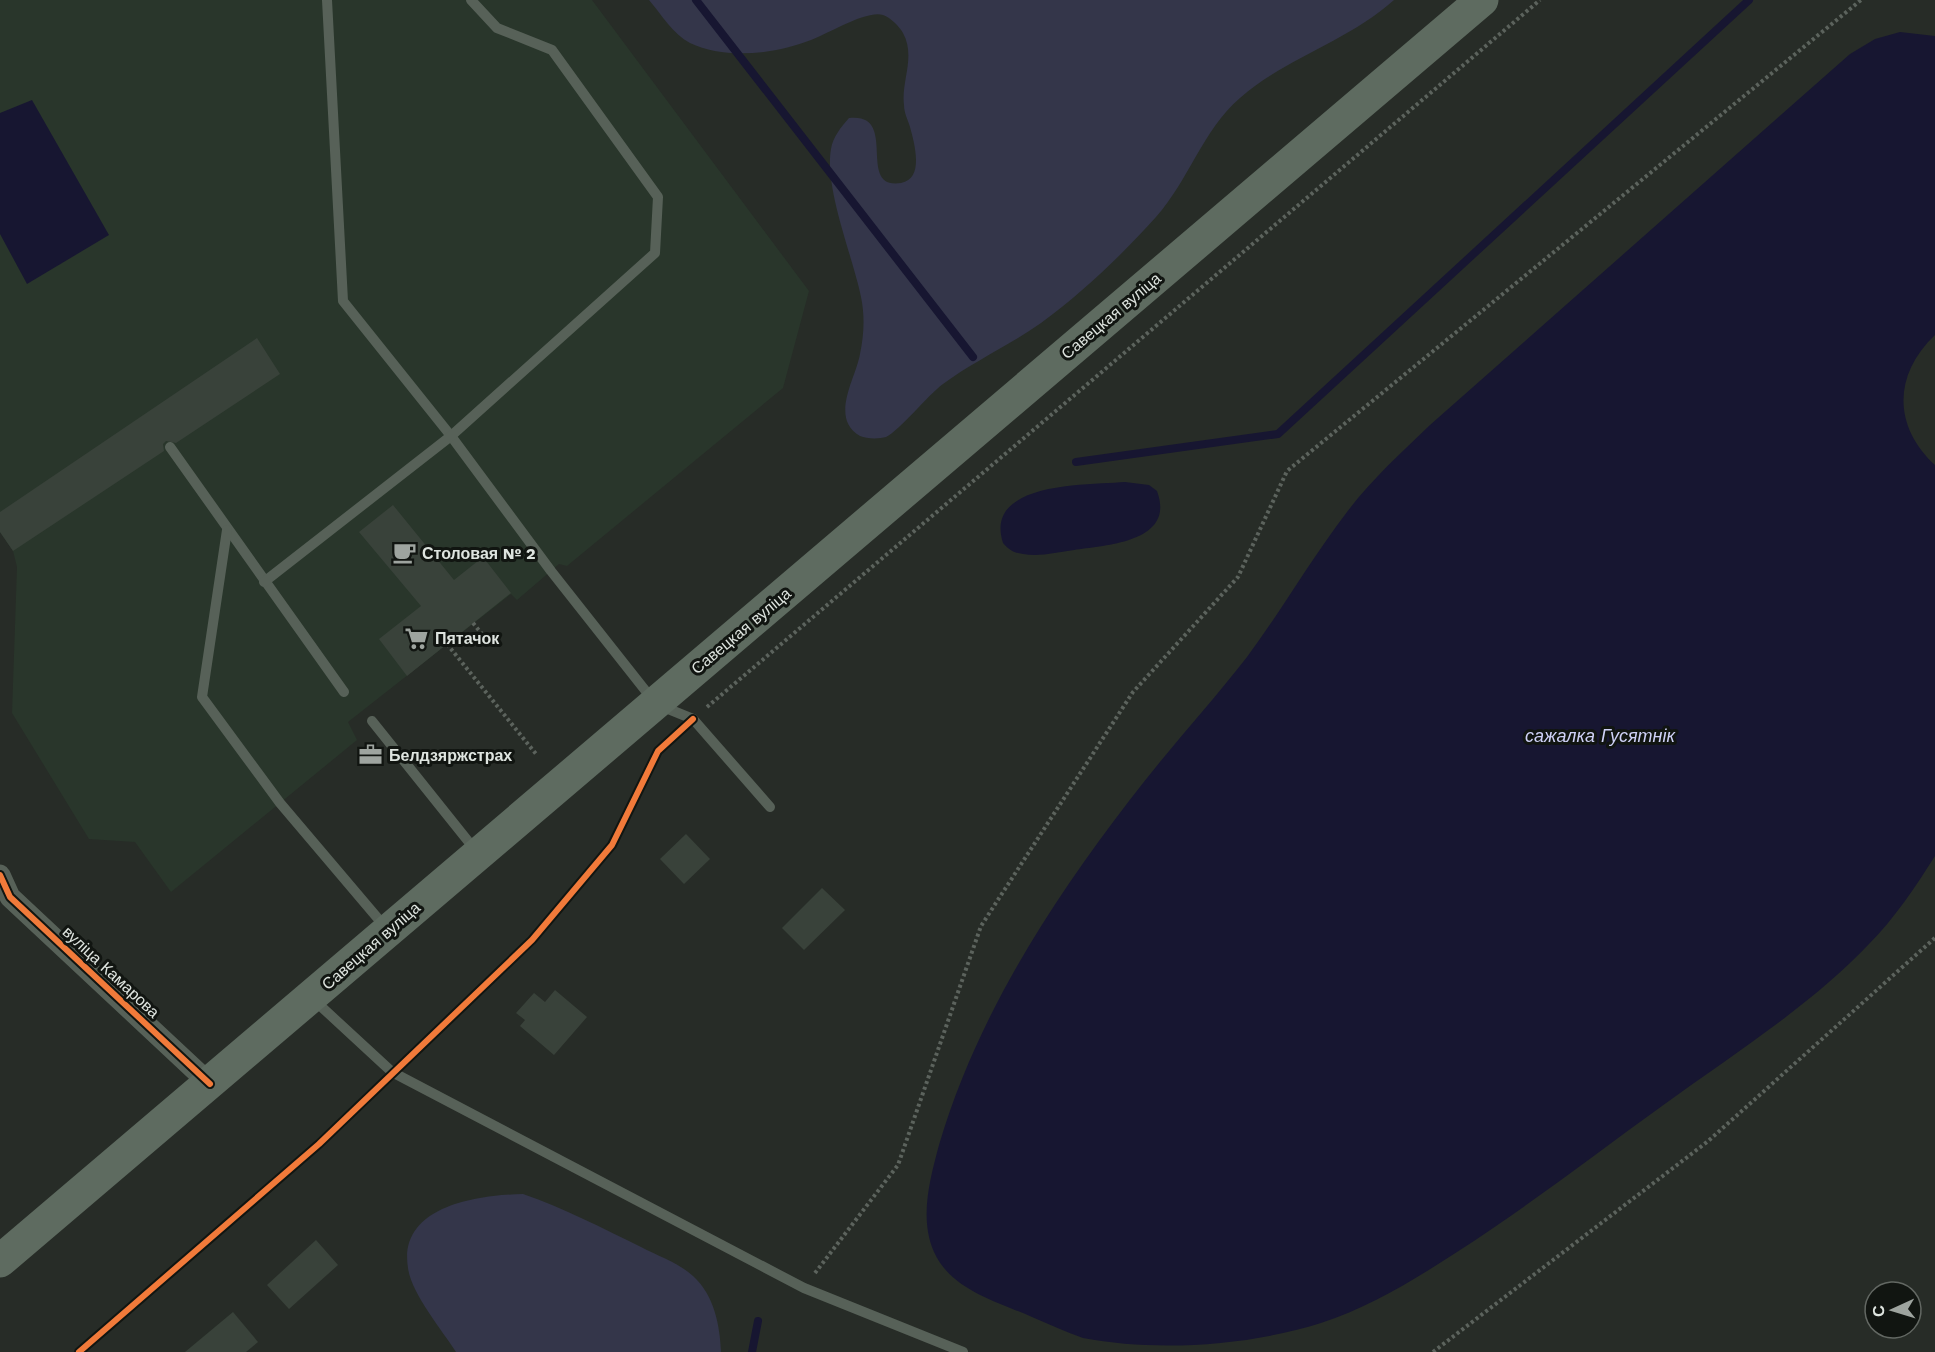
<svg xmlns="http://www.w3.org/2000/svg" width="1935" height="1352" font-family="'Work Sans',sans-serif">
<rect width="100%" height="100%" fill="#272c27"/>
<path fill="#29362b" d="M0,0H592L809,291L783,388L567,566L559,564L517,600L511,594L348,722L357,740L171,892L135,842L89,839L12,713L17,567L13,551L0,532Z"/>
<g fill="#34364a">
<path d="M649,0H1394C1347,42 1287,57 1240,98C1202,131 1189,180 1156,217C1122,255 1082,293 1041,323C1010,345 974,361 943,384C928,395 899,431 886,437C879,439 867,439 860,436C829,418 856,378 860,354C864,335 865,316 861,297C853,257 824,188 831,149C833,137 841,127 849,118C900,112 855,190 901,183C925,179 914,142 910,127C908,120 904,113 904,105C901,81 916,57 903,33C899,26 891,18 883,15C866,10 828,34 811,40C775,54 726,60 690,43C673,34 661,14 649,0Z"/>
<path d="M523,1194C564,1208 602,1228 641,1247C658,1256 679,1263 693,1276C714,1295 720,1325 721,1352H456C442,1330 411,1293 408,1268C398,1206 477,1195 523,1194Z"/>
</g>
<g fill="#171631">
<path d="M1900,32L1935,36V335C1893,375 1893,426 1935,465V856C1916,886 1894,919 1869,944C1809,1007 1732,1055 1662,1106C1594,1155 1527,1207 1457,1252C1414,1280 1370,1307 1321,1323C1248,1346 1157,1352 1083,1338C1066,1332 1049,1324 1032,1317C998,1302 951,1290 934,1252C919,1218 930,1179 939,1145C976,1019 1049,905 1129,801C1166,752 1209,706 1247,657C1282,610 1311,559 1347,512C1371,480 1401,453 1430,425L1850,54L1875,39Z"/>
<path d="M32,100L109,235L27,284L0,234V113Z"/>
<path d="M1125,482L1149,485L1157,491C1176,542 1107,545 1074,550C1058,552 1040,557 1023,554C1014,553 1009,550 1003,543C983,481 1089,485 1125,482Z"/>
</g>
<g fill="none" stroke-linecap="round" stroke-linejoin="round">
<g stroke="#171631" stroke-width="8">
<path d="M696,0L973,357"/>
<path d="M1076,462L1278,434L1749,0"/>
<path d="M752,1352L758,1321"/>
</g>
</g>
<g fill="#39423a">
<path d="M257,338L280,374L176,443L166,441L163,444L164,451L13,551L0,532V512Z"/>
<path d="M393,505L454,580L483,557L511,593L407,676L379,639L421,606L359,532Z"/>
<path d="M686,834L710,859L684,884L660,859Z"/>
<path d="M822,888L845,910L804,950L782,928Z"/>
<path d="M555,990L587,1017L554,1055L520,1026L525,1020L516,1013L534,993L545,1002Z"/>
<path d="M316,1240L338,1265L289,1309L267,1285Z"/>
<path d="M233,1312L258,1342L246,1352H185Z"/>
</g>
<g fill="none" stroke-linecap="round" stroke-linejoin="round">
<g stroke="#5c635d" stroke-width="4" stroke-dasharray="3 3" stroke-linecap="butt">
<path d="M473,623L482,634"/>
<path d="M447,644L536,754"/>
<path d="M707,707L1540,0"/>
<path d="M406,1059L532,940L612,845L658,751L679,732"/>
<path d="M815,1273L898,1165L981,926L1133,692L1238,577L1287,471L1861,0"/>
<path d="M79,1352L319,1144L379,1085"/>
<path d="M1433,1352L1707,1142L1935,938"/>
</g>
<g stroke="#576158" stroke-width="10">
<path d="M327,0L343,301L451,436L551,571L656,704L693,719L770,807"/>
<path d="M170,447L344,692"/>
<path d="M227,530L202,697L280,803L386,928"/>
<path d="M264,582L451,436L655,253L658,197L552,50L497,28L471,0"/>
<path d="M372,721L476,851"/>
<path d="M314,1000L392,1072L804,1288L963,1352"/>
</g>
<path stroke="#576158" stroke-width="21" d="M0,875L10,897L210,1084"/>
<path stroke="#5e6b60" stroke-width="33" d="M0,1261L1482,0"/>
<defs>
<g id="cycleway">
<path d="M0,875L10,897L210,1084"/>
<path d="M79,1352L319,1144L532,940L612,845L658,751L693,719"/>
</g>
</defs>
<use href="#cycleway" stroke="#111511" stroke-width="10"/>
<use href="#cycleway" stroke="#f17a3a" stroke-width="6"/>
</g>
<defs>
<symbol id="cafe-bare" viewBox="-9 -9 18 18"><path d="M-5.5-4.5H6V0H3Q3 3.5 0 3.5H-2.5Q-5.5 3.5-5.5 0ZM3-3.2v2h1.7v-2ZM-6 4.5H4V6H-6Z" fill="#9ea49f" stroke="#111511" stroke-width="2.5" paint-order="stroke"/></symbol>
<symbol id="supermarket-bare" viewBox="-9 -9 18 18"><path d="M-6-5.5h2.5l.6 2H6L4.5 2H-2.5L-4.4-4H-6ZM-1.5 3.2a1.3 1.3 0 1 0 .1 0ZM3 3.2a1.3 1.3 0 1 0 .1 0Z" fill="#9ea49f" stroke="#111511" stroke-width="2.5" paint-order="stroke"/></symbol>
<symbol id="office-bare" viewBox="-9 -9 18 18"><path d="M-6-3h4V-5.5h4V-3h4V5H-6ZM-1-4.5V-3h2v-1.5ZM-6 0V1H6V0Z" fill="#9ea49f" stroke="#111511" stroke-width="2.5" paint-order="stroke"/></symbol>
</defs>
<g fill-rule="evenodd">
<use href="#cafe-bare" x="388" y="536" width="33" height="33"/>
<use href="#supermarket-bare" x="400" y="622" width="33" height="33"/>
<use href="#office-bare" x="354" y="738" width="33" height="33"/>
</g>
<g text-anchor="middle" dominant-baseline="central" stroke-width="6" stroke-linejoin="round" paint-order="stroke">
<g font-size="16" fill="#dee4df" stroke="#111511">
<text transform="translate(1111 316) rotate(-40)">Савецкая вуліца</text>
<text transform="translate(741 631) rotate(-40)">Савецкая вуліца</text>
<text transform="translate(371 946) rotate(-41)">Савецкая вуліца</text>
<text transform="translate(111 972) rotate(43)">вуліца Камарова</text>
</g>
<g font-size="16" font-weight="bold" fill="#dee4df" stroke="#111511" text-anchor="start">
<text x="422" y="553">Столовая № 2</text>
<text x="435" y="638">Пятачок</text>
<text x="389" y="755">Белдзяржстрах</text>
</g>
<g font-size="18" font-style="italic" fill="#cfd1f7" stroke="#111511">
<text x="1600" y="735">сажалка Гусятнік</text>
</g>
</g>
<g transform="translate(1893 1310) rotate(266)"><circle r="28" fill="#111511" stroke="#636863" stroke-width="1.5"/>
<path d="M0-4.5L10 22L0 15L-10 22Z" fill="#9ea49f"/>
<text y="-9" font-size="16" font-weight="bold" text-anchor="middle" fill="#dee4df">С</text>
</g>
</svg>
